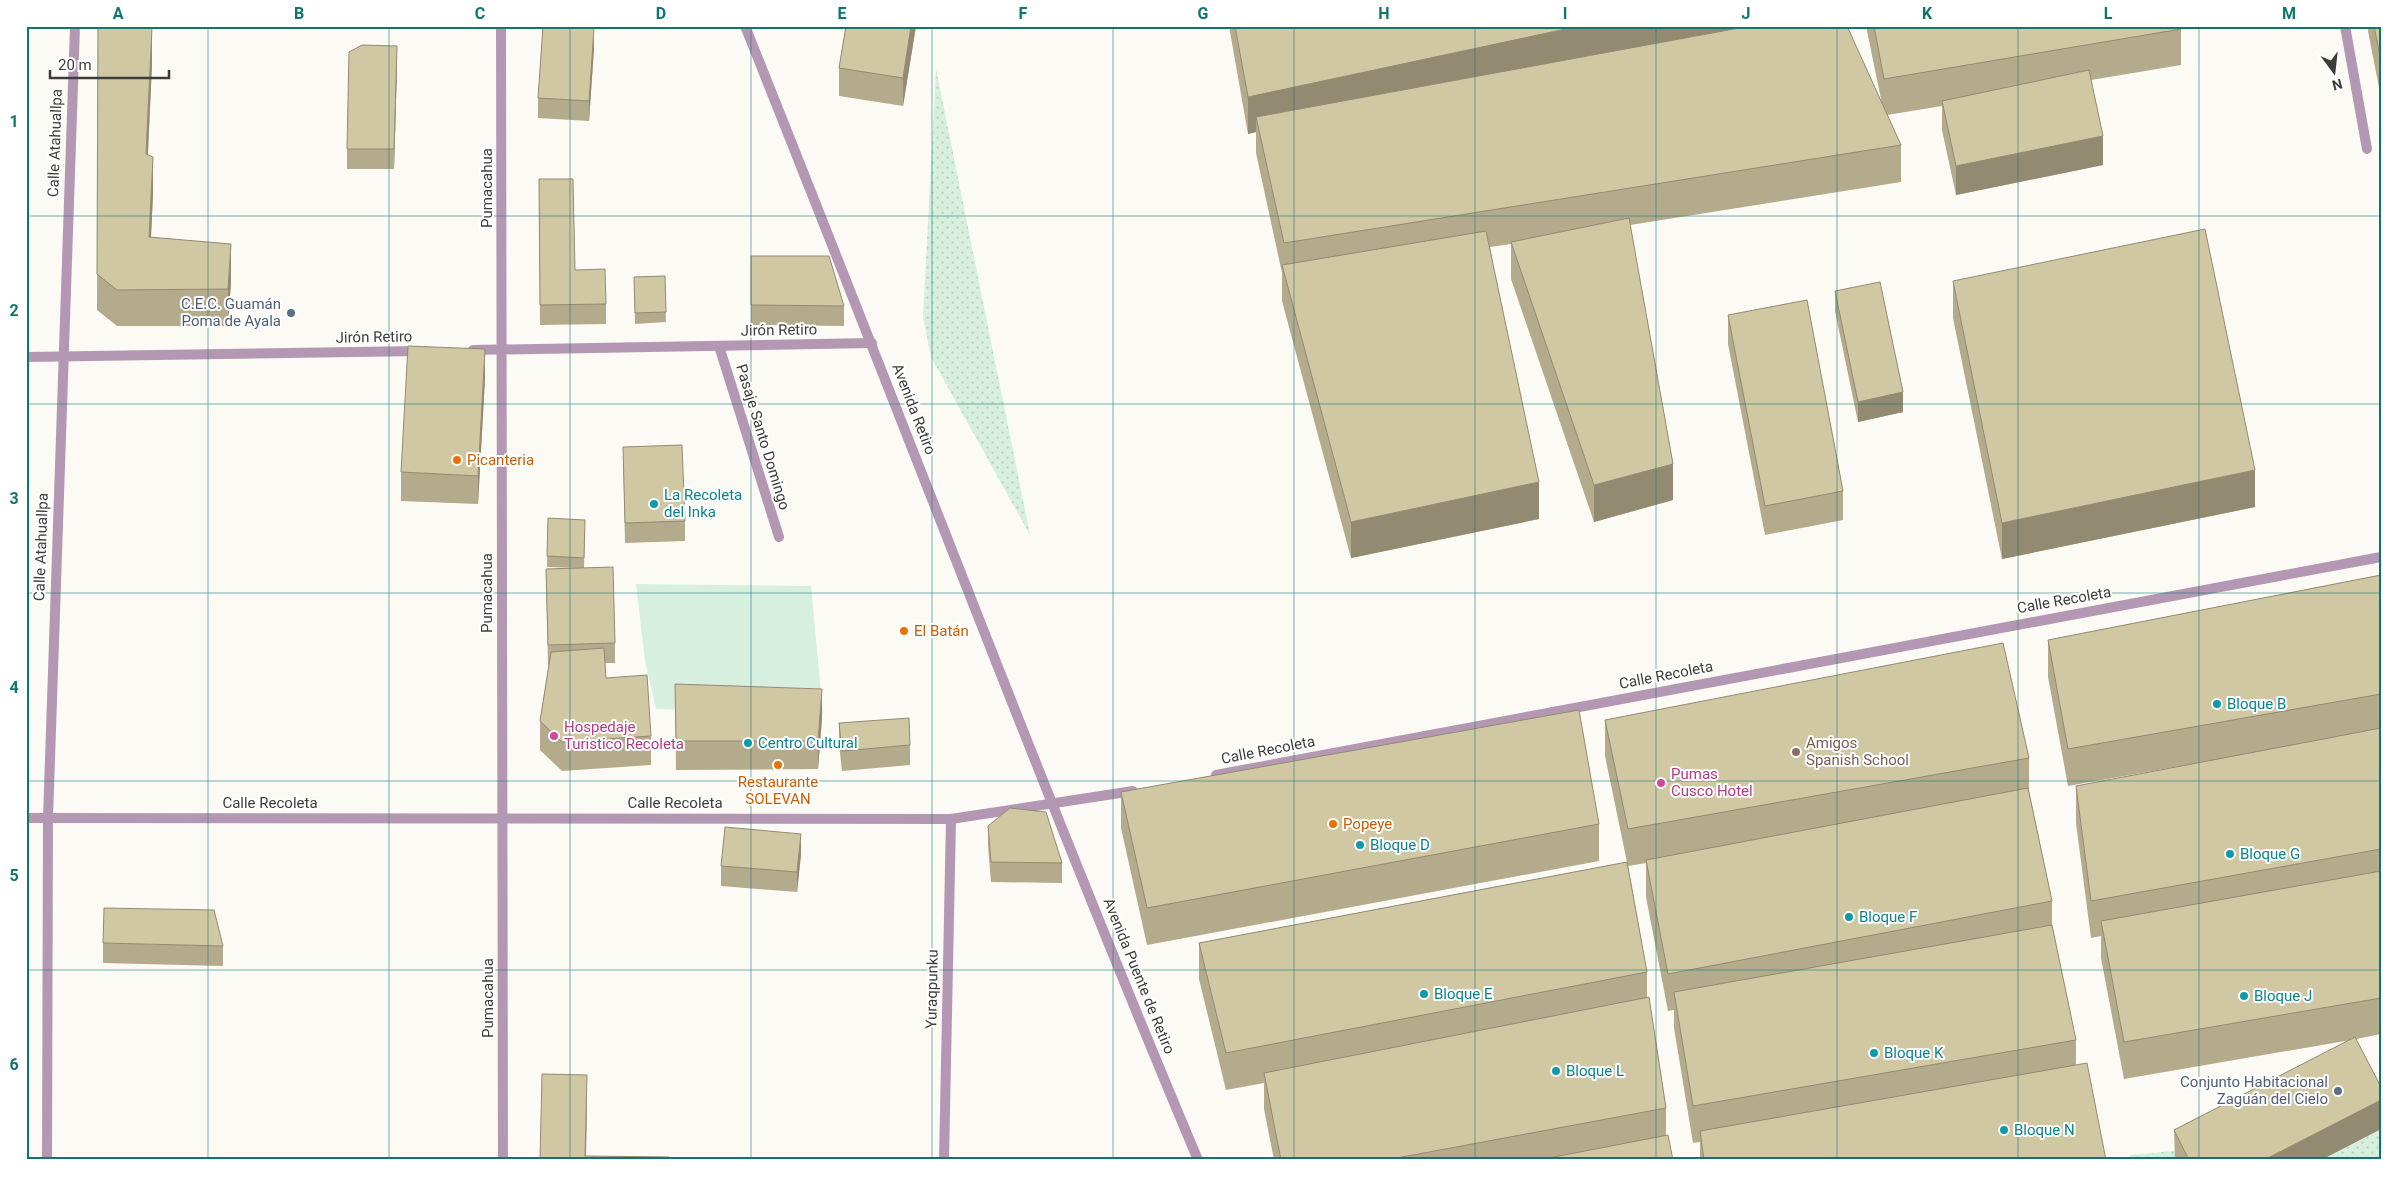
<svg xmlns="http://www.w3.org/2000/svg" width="2407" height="1186" font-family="Roboto,sans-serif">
<defs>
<pattern id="grass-dots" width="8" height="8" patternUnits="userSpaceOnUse" patternTransform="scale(1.25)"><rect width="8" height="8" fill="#d7efdf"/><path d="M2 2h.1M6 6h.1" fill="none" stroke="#b9cec0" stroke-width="1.8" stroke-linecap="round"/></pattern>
</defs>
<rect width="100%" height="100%" fill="#fbfaf4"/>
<g fill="url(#grass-dots)">
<path d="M936,69L1030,535L931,357L923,317Z"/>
<path d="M2381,1129V1157L2374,1160H2321Z"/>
<path d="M2194,1149L2175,1160H2131L2130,1155Z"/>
</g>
<path fill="#d7efdf" d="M636,584L811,586L823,714L656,709L645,661Z"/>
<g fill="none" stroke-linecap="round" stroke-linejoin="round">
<path stroke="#b498b3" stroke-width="10" d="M2345,26L2367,149"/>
<g stroke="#b498b3" stroke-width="10">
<path d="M501,26L503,1160"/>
<path d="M745,26C897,404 1040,785 1198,1160"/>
<path d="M719,346L779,537"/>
<path d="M473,350L872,343"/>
<path d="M26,357L421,351"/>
<path d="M1216,775L2381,557"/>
<path d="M26,818L951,819L1133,791"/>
<path d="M47,1160L48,818L75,26"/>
<path d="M944,1160L951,819"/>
</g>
</g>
<g fill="#b3ab8c">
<path d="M98,26L152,64L148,155L153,194L151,238L231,281L228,326H117L97,310Z"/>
<path d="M846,26H916L903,106L839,96V68Z"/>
<path d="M1229,26H1847L1882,104L1866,26H2181V65L2091,80L2103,165L1956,195L1942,130V106L1887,115L1901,145V182L1630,225L1673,500L1594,522L1511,279V244L1490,247L1539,519L1351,558L1282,301V273L1256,153V132L1248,134Z"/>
<path d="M2367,26H2381V98Z"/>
<path d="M594,48L589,121L538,118V98Z"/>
<path d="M397,66L394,169H347V149Z"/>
<path d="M539,179L575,270L606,304V324L540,325Z"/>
<path d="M751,256L844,306V326L751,325Z"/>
<path d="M665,276L666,322L635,324L634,277Z"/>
<path d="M1953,281L2255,507L2002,559L1953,318Z"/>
<path d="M1835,291L1903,412L1858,422L1835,311Z"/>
<path d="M1728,315L1843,491V520L1765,535L1728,344Z"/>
<path d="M485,378L478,504L401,501V472Z"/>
<path d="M623,447L685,521V541L625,543Z"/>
<path d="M548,518L585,530L584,568L615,643V663H605L606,678L651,736V765L562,771L540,750V721L549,665H548L546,569L578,568L547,567Z"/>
<path d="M2381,575V1034L2356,1039L2381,1087V1129L2321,1160H2175L2174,1130L2351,1040L2124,1079L2101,958V936L2091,938L2076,823V786L2214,760L2068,786L2048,677V640Z"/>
<path d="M675,684L822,718L818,769L676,770Z"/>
<path d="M1605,720L2029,758V791L2052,901V926L2076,1040V1065L2106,1160H1700V1142L1693,1143L1674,1028V1010L1668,1011L1646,897V863L1628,866L1647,972V997L1666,1108V1135L1673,1160H1274L1264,1109V1083L1226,1090L1199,979V943L1627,862L1605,756Z"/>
<path d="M839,723L910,745V765L842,771L839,744Z"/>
<path d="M1121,792L1599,824V861L1147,945L1121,828Z"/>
<path d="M988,826L1062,863V883L991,882L988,846Z"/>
<path d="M801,854L797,892L721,886V866Z"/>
<path d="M103,943L223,946V966L103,963Z"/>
</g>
<g fill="#928b72">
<path d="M911,26H916L903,106V78Z"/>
<path d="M1580,26H1752L1256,117V132L1248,134V97Z"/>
<path d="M152,27V64L146,190V154Z"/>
<path d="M594,28V48L589,121V101Z"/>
<path d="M397,46V66L394,169V149Z"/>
<path d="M2103,136V165L1956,195V166Z"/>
<path d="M153,157V194L149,274V237Z"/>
<path d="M231,244V281L228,326V289Z"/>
<path d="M485,349V378L478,504V476Z"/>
<path d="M1903,392V412L1858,422V402Z"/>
<path d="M1673,464V500L1594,522V485Z"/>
<path d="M2255,470V507L2002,559V523Z"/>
<path d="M1539,482V519L1351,558V522Z"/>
<path d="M822,689V718L818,769V741Z"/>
<path d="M801,834V854L797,892V872Z"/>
<path d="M587,1075V1103L586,1160H585Z"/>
<path d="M2381,1100V1129L2321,1160H2264Z"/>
</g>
<g fill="#d0c7a3" stroke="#928b72">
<path d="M98,26H148L152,27L146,154L153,157L149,237L231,244L228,289L117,290L97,274Z"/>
<path d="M543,26H569L594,28L589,101L538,98Z"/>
<path d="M846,26H911L903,78L839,68Z"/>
<path d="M1235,26H1580L1248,97Z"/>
<path d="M1750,26H1847L1901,145L1284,243L1256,117Z"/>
<path d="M1874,26H2181V29L1884,79Z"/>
<path d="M2374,26H2381V61Z"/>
<path d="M362,45L397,46L394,149H347L349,52Z"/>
<path d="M2089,70L2103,136L1956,166L1942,101Z"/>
<path d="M539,179H573L575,270L605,269L606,304L540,305Z"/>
<path d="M1629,218L1673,464L1594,485L1511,242Z"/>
<path d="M2205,229L2255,470L2002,523L1953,281Z"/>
<path d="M1486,231L1539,482L1351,522L1282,265Z"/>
<path d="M751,256H829L844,306L751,305Z"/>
<path d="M665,276L666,312L635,313L634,277Z"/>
<path d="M1880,282L1903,392L1858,402L1835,291Z"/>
<path d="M1807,300L1843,491L1765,506L1728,315Z"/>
<path d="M408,346L485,349L478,476L401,472Z"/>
<path d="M682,445L685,521L625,523L623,447Z"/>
<path d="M548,518L585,520L584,558L547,556Z"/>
<path d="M613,567L615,643L548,645L546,569Z"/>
<path d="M2381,575V694L2068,749L2048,640Z"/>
<path d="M2003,643L2029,758L1628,829L1605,720Z"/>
<path d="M604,648L606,678L647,675L651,736L562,742L540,721L551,652Z"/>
<path d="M675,684L822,689L818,741H676Z"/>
<path d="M1579,710L1599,824L1147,908L1121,792Z"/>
<path d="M909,718L910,745L842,751L839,723Z"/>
<path d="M2381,728V849L2091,901L2076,786Z"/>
<path d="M2028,788L2052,901L1668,974L1646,860Z"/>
<path d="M1010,808L1046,812L1062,863L991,862L988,826Z"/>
<path d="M725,827L801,834L797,872L721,866Z"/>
<path d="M1627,862L1647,972L1226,1053L1199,943Z"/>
<path d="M2381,871V998L2124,1042L2101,921Z"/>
<path d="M104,908L214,910L223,946L103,943Z"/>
<path d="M2052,925L2076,1040L1693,1106L1674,992Z"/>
<path d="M1649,997L1666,1108L1386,1160H1281L1264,1073Z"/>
<path d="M2355,1037L2381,1087V1100L2264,1160H2189L2174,1130Z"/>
<path d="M2087,1063L2106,1160H1704L1700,1131Z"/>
<path d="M542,1074L587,1075L585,1156L669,1157V1160H540Z"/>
<path d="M1668,1135L1673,1160H1538Z"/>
</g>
<path fill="none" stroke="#0f766e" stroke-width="1" stroke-opacity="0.55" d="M208,26V1160M389,26V1160M570,26V1160M751,26V1160M932,26V1160M1113,26V1160M1294,26V1160M1475,26V1160M1656,26V1160M1837,26V1160M2018,26V1160M2199,26V1160M26,216H2381M26,404H2381M26,593H2381M26,781H2381M26,970H2381"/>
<g fill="#5c6f8a" stroke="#fff" stroke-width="2">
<circle cx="291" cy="313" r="5"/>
<circle cx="2338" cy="1091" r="5"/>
</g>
<g fill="#e8710a" stroke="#fff" stroke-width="2">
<circle cx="457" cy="460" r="5"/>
<circle cx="904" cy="631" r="5"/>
<circle cx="778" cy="765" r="5"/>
<circle cx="1333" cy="824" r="5"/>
</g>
<g fill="#0f9aa8" stroke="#fff" stroke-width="2">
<circle cx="654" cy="504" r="5"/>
<circle cx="2217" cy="704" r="5"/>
<circle cx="748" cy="743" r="5"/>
<circle cx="1360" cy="845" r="5"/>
<circle cx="2230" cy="854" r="5"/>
<circle cx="1849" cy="917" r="5"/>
<circle cx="1424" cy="994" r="5"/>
<circle cx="2244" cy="996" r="5"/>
<circle cx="1874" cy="1053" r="5"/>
<circle cx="1556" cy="1071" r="5"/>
<circle cx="2004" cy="1130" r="5"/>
</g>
<g fill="#d1479c" stroke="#fff" stroke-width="2">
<circle cx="554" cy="736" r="5"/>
<circle cx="1661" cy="783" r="5"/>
</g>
<circle fill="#8d6e63" stroke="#fff" stroke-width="2" cx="1796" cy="752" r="5"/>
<g text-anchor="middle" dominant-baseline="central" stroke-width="4" stroke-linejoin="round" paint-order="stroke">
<g font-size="15" fill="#3d3d3a" stroke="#fff">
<text transform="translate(55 143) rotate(-88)">Calle Atahuallpa</text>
<text transform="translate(487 188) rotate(-90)">Pumacahua</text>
<text transform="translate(779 330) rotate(-1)">Jirón Retiro</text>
<text transform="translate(374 337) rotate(-1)">Jirón Retiro</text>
<text transform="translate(914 409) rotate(69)">Avenida Retiro</text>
<text transform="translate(763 437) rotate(73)">Pasaje Santo Domingo</text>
<text transform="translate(41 547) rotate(-88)">Calle Atahuallpa</text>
<text transform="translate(487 593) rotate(-90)">Pumacahua</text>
<text transform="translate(2064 600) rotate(-10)">Calle Recoleta</text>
<text transform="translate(1666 675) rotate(-11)">Calle Recoleta</text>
<text transform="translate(1268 750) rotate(-11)">Calle Recoleta</text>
<text x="270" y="803">Calle Recoleta</text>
<text x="675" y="803">Calle Recoleta</text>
<text transform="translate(1139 976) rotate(68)">Avenida Puente de Retiro</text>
<text transform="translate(932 989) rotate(-89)">Yuraqpunku</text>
<text transform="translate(488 998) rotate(-90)">Pumacahua</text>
</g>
<g font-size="15" fill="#4e5e75" stroke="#fff" text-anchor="end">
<text x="281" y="304">C.E.C. Guamán<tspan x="281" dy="17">Poma de Ayala</tspan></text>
<text x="2328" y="1082">Conjunto Habitacional<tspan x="2328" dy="17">Zaguán del Cielo</tspan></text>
</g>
<g font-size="15" fill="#c56008" stroke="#fff" text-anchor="start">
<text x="467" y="460">Picanteria</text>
<text x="914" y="631">El Batán</text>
<text x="778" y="782" text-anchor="middle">Restaurante<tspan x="778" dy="17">SOLEVAN</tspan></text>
<text x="1343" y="824">Popeye</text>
</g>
<g font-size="15" fill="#0d838f" stroke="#fff" text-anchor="start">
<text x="664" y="495">La Recoleta<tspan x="664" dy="17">del Inka</tspan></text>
<text x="2227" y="704">Bloque B</text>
<text x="758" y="743">Centro Cultural</text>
<text x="1370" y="845">Bloque D</text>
<text x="2240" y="854">Bloque G</text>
<text x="1859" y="917">Bloque F</text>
<text x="1434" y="994">Bloque E</text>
<text x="2254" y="996">Bloque J</text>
<text x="1884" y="1053">Bloque K</text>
<text x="1566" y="1071">Bloque L</text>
<text x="2014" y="1130">Bloque N</text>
</g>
<g font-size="15" fill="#b23c85" stroke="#fff" text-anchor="start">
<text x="564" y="727">Hospedaje<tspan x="564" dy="17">Turistico Recoleta</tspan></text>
<text x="1671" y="774">Pumas<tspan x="1671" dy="17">Cusco Hotel</tspan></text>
</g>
<g font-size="15" fill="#785e54" stroke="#fff" text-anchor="start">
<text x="1806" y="743">Amigos<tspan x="1806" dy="17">Spanish School</tspan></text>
</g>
</g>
<rect width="2407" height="1186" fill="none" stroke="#ffffff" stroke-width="55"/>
<g transform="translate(2334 72) rotate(165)" stroke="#ffffff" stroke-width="4" paint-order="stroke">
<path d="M0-4L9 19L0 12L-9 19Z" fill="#3d3d3a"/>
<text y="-8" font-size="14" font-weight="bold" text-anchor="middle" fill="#3d3d3a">N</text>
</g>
<path d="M50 70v8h119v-8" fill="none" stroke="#3d3d3a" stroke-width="2.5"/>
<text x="58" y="70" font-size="15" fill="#3d3d3a" stroke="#ffffff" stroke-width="4" paint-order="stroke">20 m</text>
<rect x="28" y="28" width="2352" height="1130" fill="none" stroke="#0f766e" stroke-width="2"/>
<g font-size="16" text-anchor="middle" font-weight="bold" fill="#0f766e">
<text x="118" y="19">A</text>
<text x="299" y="19">B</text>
<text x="480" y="19">C</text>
<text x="661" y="19">D</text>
<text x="842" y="19">E</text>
<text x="1023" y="19">F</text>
<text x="1203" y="19">G</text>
<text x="1384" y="19">H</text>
<text x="1565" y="19">I</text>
<text x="1746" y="19">J</text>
<text x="1927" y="19">K</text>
<text x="2108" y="19">L</text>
<text x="2289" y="19">M</text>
<text x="14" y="127">1</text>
<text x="14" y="316">2</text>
<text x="14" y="504">3</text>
<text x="14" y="693">4</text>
<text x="14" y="881">5</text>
<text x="14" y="1070">6</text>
</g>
</svg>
